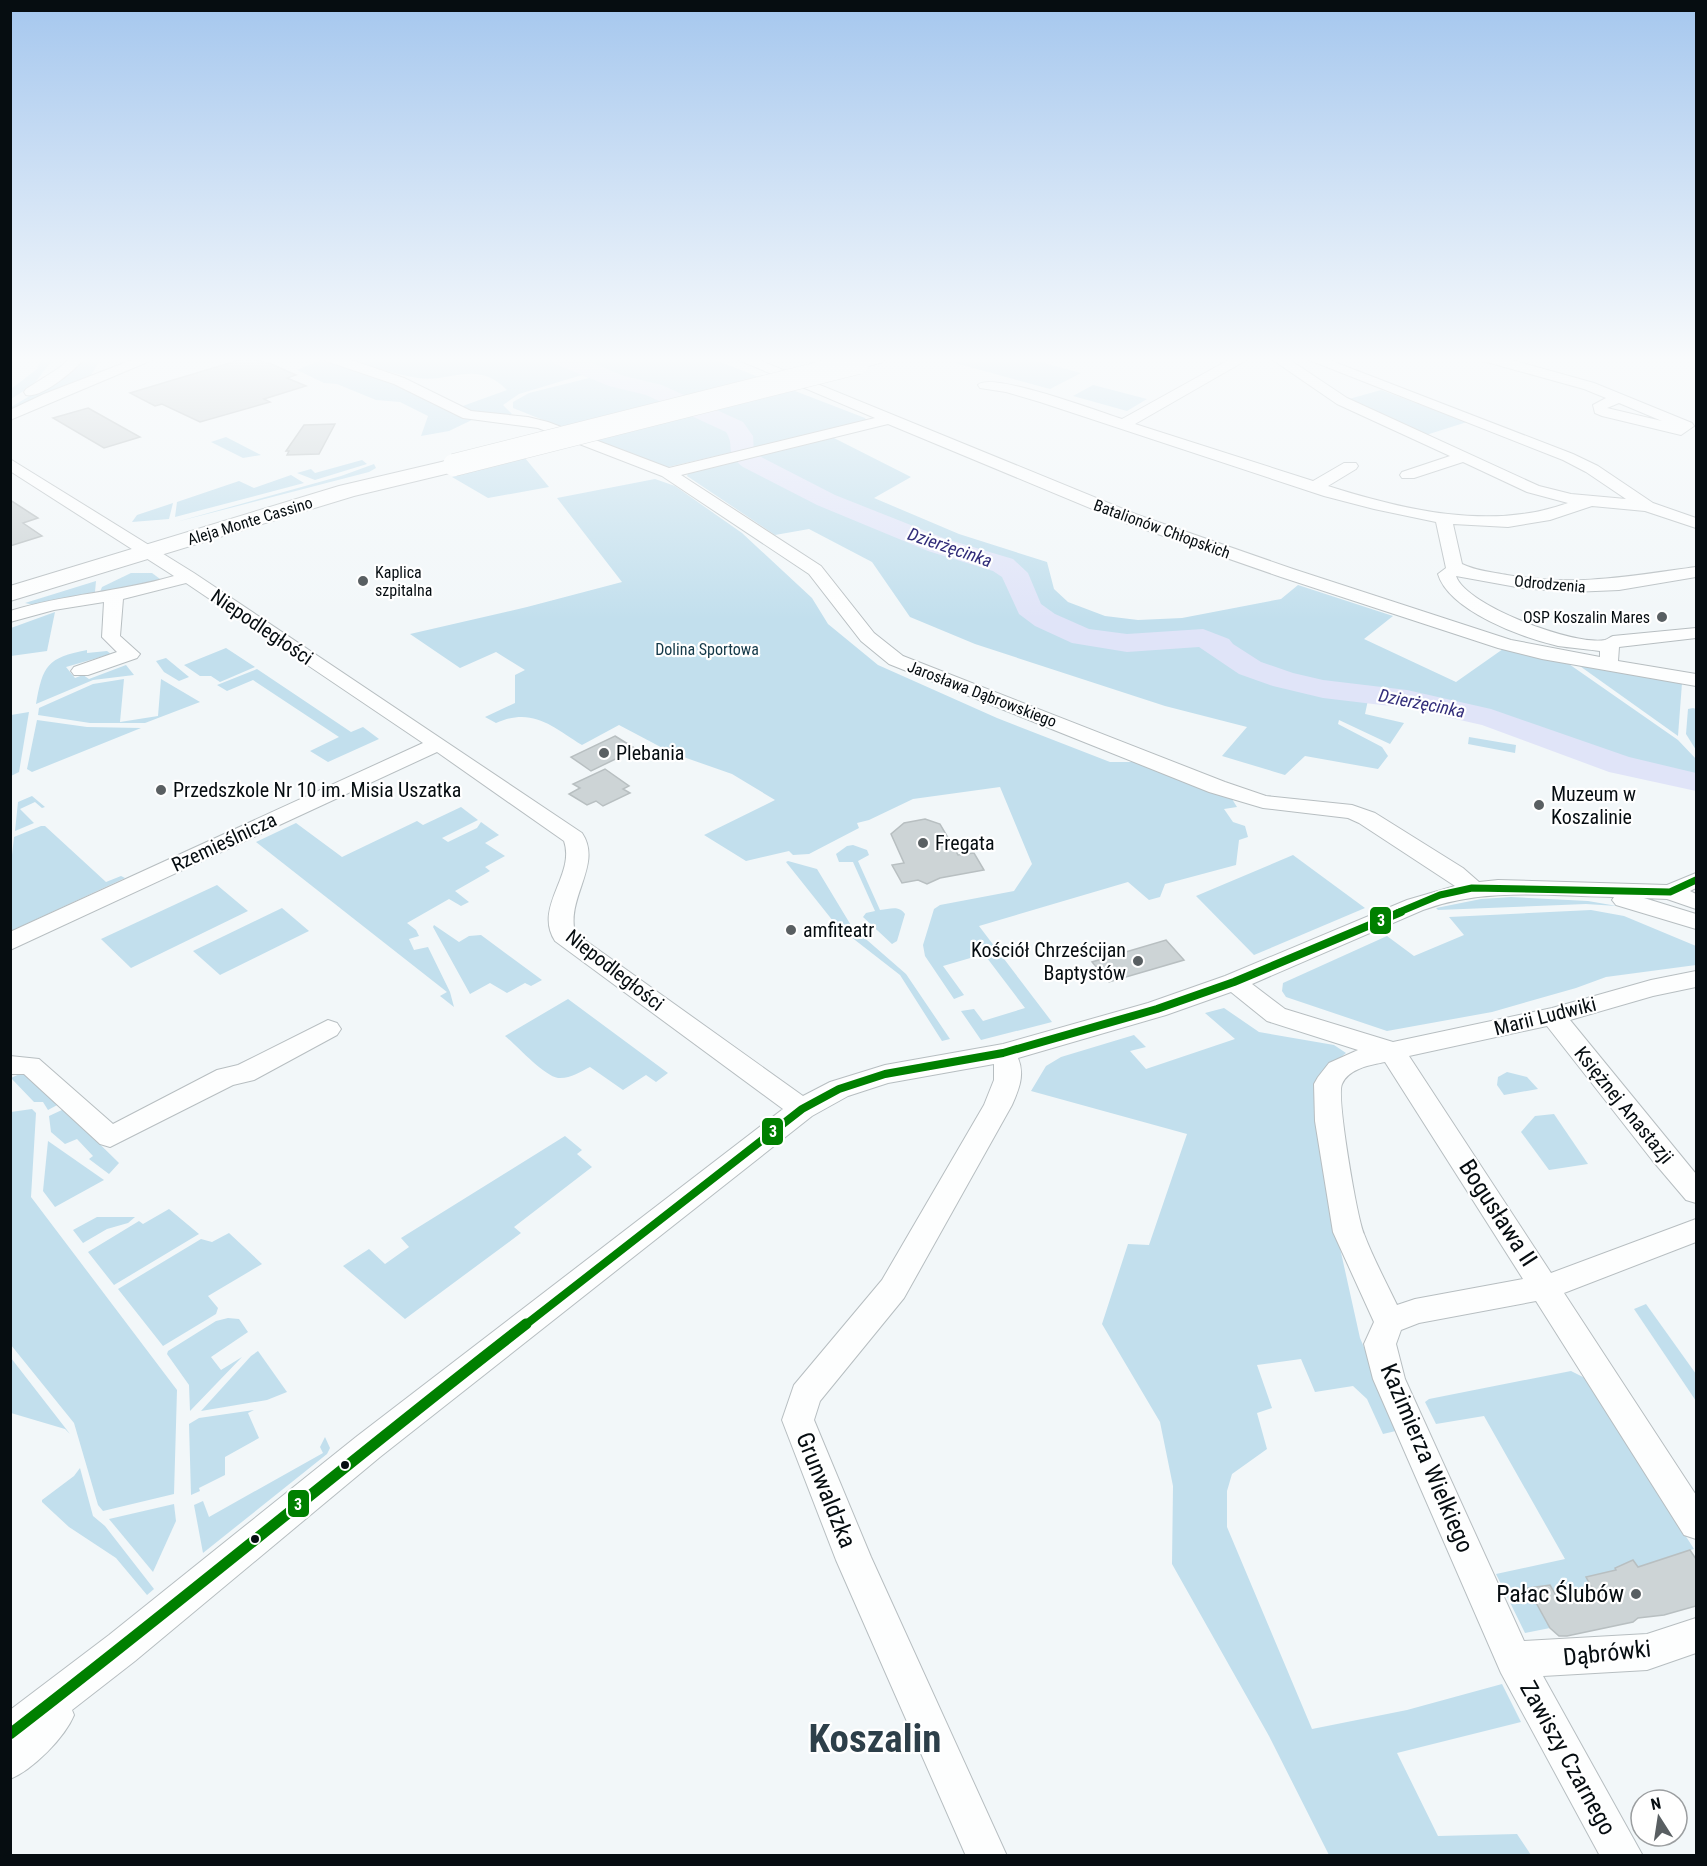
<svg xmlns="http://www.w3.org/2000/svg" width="1707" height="1866" font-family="'Roboto Condensed',sans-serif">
<rect width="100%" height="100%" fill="#f2f7f9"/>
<g fill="#c2dfed">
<path d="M42,358H54L33,385L11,399V389L37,369Z"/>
<path d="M85,358H102L89,378L11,413V407L64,376Z"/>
<path d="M344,358H710L865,418L867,421L668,467H661L513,408V402L529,393L589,378L582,375L519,394L503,405L512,414C497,420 474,415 460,407L507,390C476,359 451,383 418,378C393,374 368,365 344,358Z"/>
<path d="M965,358H1026L1081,373L1050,389L955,363Z"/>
<path d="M323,359L393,381L476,418L449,431L421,436L428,416L400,402L376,400L337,384L324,383L297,370Z"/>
<path d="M1093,385L1147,399L1127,411L1073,396Z"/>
<path d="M1381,390L1467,422L1426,435L1349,399Z"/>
<path d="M226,437L261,455L243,458L211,442Z"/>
<path d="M832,437L911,477L874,498L959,534L1047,562L1054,589L1068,602L1105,616L1138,620L1182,618L1281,599L1298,585L1393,616L1364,639L1456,682L1503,649L1566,662L1678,740L1696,759V778L1687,786L1470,712L1422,700L1348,693L1346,697L1368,700L1365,714L1404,723L1390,744L1339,720L1338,724L1382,747L1388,756L1378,769L1305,756L1285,775L1222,756L1247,727L1165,706L975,644L910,617L872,562L809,529L775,535L687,476L688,473Z"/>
<path d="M525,458L549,487L488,498L452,477Z"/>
<path d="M362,460L367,464L315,480L297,473L311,469L315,473Z"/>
<path d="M374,464L376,468L369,472L176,522L341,476Z"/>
<path d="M291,475L304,483L175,517L177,502L239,481L254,488Z"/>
<path d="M655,479L675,486L742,533L812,598L828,624L878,665L997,718L1110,762H1135L1232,799L1237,807L1224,809L1233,822L1245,826L1248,837L1239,840L1236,865L1165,884L1160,897L1149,900L1128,882L979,926L1052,1022L981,1040L961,1011L974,1009L983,1021L1025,1008L984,954L943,966L964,995L954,999L925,956L923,945L934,909L940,905L1014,891L1032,864L1000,787L913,799L869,820L857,823L859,828L809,854L793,855L789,851L746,861L704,835L775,800L732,774L672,753L619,725L582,745C551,726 533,707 496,723L485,717L515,703V675L525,670L496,652L460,668L410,634L527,607L622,582L557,498Z"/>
<path d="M173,503L169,519L132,522L137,515Z"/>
<path d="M131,573H152L164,582L100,592L102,587Z"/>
<path d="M96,581L95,592L34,605L25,603Z"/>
<path d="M55,612L47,651L11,656V628Z"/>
<path d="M226,648L255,667L220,682L211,676H200L184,665Z"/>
<path d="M87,650V653L107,651L111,654L66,667L75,678L83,675L89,679L126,665L134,675L93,680L36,704C43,665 47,658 87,650Z"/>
<path d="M166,658L189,677L179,681L164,672L156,661Z"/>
<path d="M1577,664L1682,683L1678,736Z"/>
<path d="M257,669L351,732L363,727L379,739L328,762L310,751L339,737L253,680L227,691L217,685Z"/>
<path d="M124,679L120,722L158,716L161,679L200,702L145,723H90L38,715L39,708L93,684Z"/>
<path d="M1693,708L1696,709V750L1686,734L1688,709Z"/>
<path d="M29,712L19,772L11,776V715Z"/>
<path d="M37,720L87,727L141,728L32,772L27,769Z"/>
<path d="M1469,737L1516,745L1515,753L1468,744Z"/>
<path d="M32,796L45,807L42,808L35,802L20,809L34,823L15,831L18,802Z"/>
<path d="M461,807L478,820L442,838L448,842L477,828L481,822L499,835L485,843L505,856L485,867L490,871L455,891L469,902L461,906L449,899L407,923L416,930L419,936L409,939L414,950L428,947L450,992L454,1007L440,996L447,992L256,842L296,823L342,857L417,821L423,825Z"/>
<path d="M41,826H45L106,882L121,876L125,878L11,931L10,873L14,837Z"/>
<path d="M853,845L867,850L869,855L858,861L880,910C890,909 899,905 905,914L897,941L892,944L863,917L866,913L875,911L853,862H839L836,854L847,846Z"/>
<path d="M1293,855L1365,908L1254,955L1196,896Z"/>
<path d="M788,861L817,869L852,927L906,974L950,1039L942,1041L900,975L837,926L786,862Z"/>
<path d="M217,885L248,911L131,968L101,939Z"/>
<path d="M1511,897L1588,901L1617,906L1586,904L1438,910L1436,908L1481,899Z"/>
<path d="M282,908L309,931L220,975L193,951Z"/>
<path d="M1591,910L1624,916L1696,946V965L1606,977L1576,988L1492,1012L1387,1031L1286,997L1282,991L1283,983L1387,936L1414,956L1464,935L1449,917Z"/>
<path d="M434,925L459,942L469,936L481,935L542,980L531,986L525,983L507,993L490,983L470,994L433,927Z"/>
<path d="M568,999L668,1073L656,1082L646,1075L623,1090L590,1067C580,1072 570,1079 558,1078C544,1076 517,1046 505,1036Z"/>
<path d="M1224,1008L1259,1032L1334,1045L1346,1053L1321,1074L1328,1194L1360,1338L1400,1430L1383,1434L1367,1399L1353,1386L1315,1392L1301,1359L1257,1365L1272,1408L1257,1413L1267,1449L1232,1474L1227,1491V1527L1312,1729L1407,1710L1502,1684L1521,1722L1397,1753L1438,1836L1517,1834L1531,1855H1329L1269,1736L1172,1564L1173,1486L1160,1422L1102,1324L1128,1244L1149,1245L1187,1134L1031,1091L1046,1066L1061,1057L1134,1035L1146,1047L1130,1051L1146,1069L1235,1039L1205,1013Z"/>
<path d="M26,1071L61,1103L48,1110L43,1102H34L11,1078Z"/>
<path d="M1507,1072L1527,1077L1538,1089L1504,1095L1497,1085L1498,1077Z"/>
<path d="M32,1109L36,1113L31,1197L177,1390L174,1494L103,1511L98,1505L74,1423L11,1345V1112Z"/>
<path d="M64,1109L119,1163L109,1174L89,1159L93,1156L77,1139L65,1144L51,1132L49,1116Z"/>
<path d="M1554,1114L1588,1164L1549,1170L1521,1132L1535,1116Z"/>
<path d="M565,1136L582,1150L577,1154L592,1167L514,1227L521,1233L405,1319L343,1266L369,1249L385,1264L409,1247L401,1238Z"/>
<path d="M48,1141L104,1180L55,1207L43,1191Z"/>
<path d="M169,1209L199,1234L114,1285L88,1252L139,1221L143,1224Z"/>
<path d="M97,1217H135L128,1223L107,1229L83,1243L73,1230Z"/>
<path d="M229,1233L262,1264L208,1296L218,1308L216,1314L163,1346L118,1289L201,1239L212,1242Z"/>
<path d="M1646,1304L1696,1374V1401L1634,1309Z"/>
<path d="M228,1318L239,1319L248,1332L211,1357L221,1370L242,1357L190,1411L189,1385L167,1354L168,1351L216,1321Z"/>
<path d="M258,1351L287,1392L267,1400L201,1411L251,1356Z"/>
<path d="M11,1358L70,1434L65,1429L11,1413Z"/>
<path d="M1571,1371L1585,1378L1694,1549L1638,1567L1586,1577L1593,1590L1557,1597L1550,1585L1529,1588L1550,1628L1525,1633L1496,1574L1565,1559L1484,1416L1436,1424L1425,1402L1429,1399Z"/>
<path d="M254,1410L248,1413L259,1438L225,1457V1475L199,1488L200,1491L191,1495L189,1424L199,1418Z"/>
<path d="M325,1437L330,1448L327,1454L203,1553L194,1505L203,1501L209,1517L323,1453L320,1447Z"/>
<path d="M80,1468L93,1516L105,1526L154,1589L147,1595L116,1558L69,1527L42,1502V1500L74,1476Z"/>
<path d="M174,1504L176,1521L153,1572L109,1519Z"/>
</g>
<path fill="#e0e4f8" d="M1558,742L1614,757L1621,765C1603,776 1573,752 1558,742Z"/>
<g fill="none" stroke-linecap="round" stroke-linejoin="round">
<path fill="#e0e4f8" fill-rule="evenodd" d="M550,358H580L624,376L662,385L743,422L753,436L754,452L761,457L835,495L946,539L1013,559L1028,573L1041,604L1055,614L1089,629L1127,634L1203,629L1229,639L1233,644L1261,662L1293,673L1323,680L1407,690L1491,709L1629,757L1696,773V791L1609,772L1482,725L1407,708L1323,698L1273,686L1239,674L1199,647L1127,652L1072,643L1035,626L1019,614L1002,577L993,571L928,551L817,505L743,467C723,451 736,448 726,432L646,395L609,386L553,363Z"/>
</g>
<g fill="#cdd4d6" stroke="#b8bfc1" stroke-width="1.5">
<path d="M246,358L269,363L296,375L287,378L306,386L264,399L270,402L200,422L162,404L155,406L130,393Z"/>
<path d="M88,408L140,437L104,448L53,418Z"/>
<path d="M335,424L319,454L287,455L289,451H286L304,425Z"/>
<path d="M10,500L38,518L23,523L42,536L10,546Z"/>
<path d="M615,736L636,749L591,771L571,757Z"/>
<path d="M605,769L629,786L623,789L630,793L603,806L596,801L587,805L569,794L580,788L573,784Z"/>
<path d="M925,819L940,824L958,855L974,853L984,870L940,878L927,884L918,880L902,883L892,865L904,863L891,834L904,823Z"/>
<path d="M1166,940L1184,960L1109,982L1092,962Z"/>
<path d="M1690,1550L1696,1559V1606L1664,1615L1638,1618L1633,1622L1567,1636H1559L1550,1628L1528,1588L1550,1585L1557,1597L1593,1590L1586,1577L1616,1570L1615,1568L1633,1560L1638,1567Z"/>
</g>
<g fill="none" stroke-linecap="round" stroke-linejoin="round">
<defs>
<g id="street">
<path d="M70,358H85C75,370 41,399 26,395L24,392L26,389L59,368Z"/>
<path d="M137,358H157L10,420V410L44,394Z"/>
<path d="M324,358H345L404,378L471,411L528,417L548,422L669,468L875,418L734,358H754L1138,515L1293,569L1511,640L1600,657V651C1586,649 1572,648 1558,646C1523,638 1449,611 1438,574L1446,568L1436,522L1374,509L1324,496L1040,402L1006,392L980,388L978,385C991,371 1100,412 1122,419L1232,358H1250L1135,424L1313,481L1344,463H1356L1358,466L1356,469L1328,486C1404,510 1491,531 1568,503L1527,492L1463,462L1414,478H1402L1400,475L1402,472L1450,456L1337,404L1270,358H1287L1347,398L1539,486L1571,494L1626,499L1586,472L1563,460L1304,358H1324L1573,454L1598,466L1653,503L1696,518V528L1645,511L1592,506L1550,520L1508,527L1453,524L1462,564C1476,571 1492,572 1507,575C1574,587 1630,576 1696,567V577L1619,590L1572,592L1522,588L1456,576C1466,606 1575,646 1605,640C1608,639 1610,637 1613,636L1696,628V638L1619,647L1618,661L1696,674V686L1542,659L1498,648L1281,577L1126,523L888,424L681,475L821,566L874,633L903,656L1225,782L1266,796L1352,805L1375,813L1463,868L1479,882L1498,880L1667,885L1696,873V888L1690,891L1696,894V909L1667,899L1644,898L1696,914V929L1616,905L1612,900L1614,897C1550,896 1484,887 1423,910L1252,984L1285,1009L1393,1042L1552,1008L1651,980L1696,971V987L1653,996L1570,1020L1696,1174V1203L1686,1200L1652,1160L1547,1026L1409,1056L1551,1273L1696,1219V1242L1564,1293L1696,1495V1539L1684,1535L1536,1301L1419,1323L1401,1330L1396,1344L1405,1379L1524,1641L1647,1634L1696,1618V1653L1647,1670L1543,1676L1643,1856H1600L1501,1673L1373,1379L1364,1344L1374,1322L1333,1232L1315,1121L1314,1084L1318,1077L1329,1063L1358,1050L1267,1021L1231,992L1166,1015L1018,1058C1025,1075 1019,1089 1012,1105L904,1298L820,1401L814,1420L871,1557L1007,1856H966L836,1560L782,1420L794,1385L882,1280L984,1105L994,1080V1064L888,1083L848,1096L812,1116L380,1457L135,1661L72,1710L74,1715C65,1737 33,1770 10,1779V1710L109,1635L356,1437L783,1109L555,941C533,907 576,875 564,841L437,752L10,950V932L423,743L186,583L123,599L120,636L140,654L137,658L88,675H74L71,671L74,667L117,652L102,637L104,602L54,610L10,622V611C65,594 120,592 174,576L10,471V459L194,573L582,833C603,864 566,897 575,933L803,1096L830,1082L885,1065L1003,1044L1148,1003L1225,976L1407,900L1455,886L1359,823L1348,818L1263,808L1209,792L889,664L861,641L809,574L662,476L538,428L463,418L394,384L326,361ZM1385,1062L1523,1279L1415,1299L1397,1305C1386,1282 1373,1258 1364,1234C1357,1217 1336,1096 1342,1084C1349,1068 1371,1065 1385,1062Z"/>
<path d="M1481,358H1504L1594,383L1692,423L1694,426L1681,435L1602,416L1595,413L1593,405L1606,398L1584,389L1483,361ZM1619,403L1662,421L1607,408Z"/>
<path d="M328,1020L337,1023L341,1029L337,1035L254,1080L233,1085L110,1147L100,1144L24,1074H10V1056L39,1059L113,1124L217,1070L238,1065Z"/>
</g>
<g id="secondary">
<path d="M885,358L883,362L858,369L851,367L849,363L854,358Z"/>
<path d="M454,459L462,460L465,465L462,470L354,496L10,601V586L339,486Z"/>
</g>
</defs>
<use href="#street" stroke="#b7bec1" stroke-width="2"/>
<use href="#secondary" stroke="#b7bec1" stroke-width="2"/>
<use href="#street" fill="#fdfefe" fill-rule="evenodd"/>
<use href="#secondary" fill="#fdfefe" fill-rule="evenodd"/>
<defs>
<path id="secondary-bridge" d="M454,465L858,363"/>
</defs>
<use href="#secondary-bridge" stroke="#b7bec1" stroke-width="23" stroke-linecap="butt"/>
<use href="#secondary-bridge" stroke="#fdfefe" stroke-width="22"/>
<defs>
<path id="bus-1-far2" d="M1397,913L1440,895L1472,888L1670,892L1696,880"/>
<path id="bus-1-far1" d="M524,1326L802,1109L839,1089L885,1074L1003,1053L1157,1009L1234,982L1401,912"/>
<path id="bus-1" d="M10,1734C184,1600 352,1459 526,1324"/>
</defs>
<use href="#bus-1-far2" stroke="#fff" stroke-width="10"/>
<use href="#bus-1-far1" stroke="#fff" stroke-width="13"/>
<use href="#bus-1" stroke="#fff" stroke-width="16"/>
<use href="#bus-1-far2" stroke="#008000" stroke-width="7"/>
<use href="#bus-1-far1" stroke="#008000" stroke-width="8"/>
<use href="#bus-1" stroke="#008000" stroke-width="11"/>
</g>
<linearGradient id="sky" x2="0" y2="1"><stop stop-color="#a5c7ee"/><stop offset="0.58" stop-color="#f9fbfc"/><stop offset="1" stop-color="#f9fbfc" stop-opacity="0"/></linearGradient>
<rect width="1707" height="620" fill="url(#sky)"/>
<g fill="#595f62" stroke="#fff" stroke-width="2">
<circle cx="363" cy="581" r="6"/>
<circle cx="1662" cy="617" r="6"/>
<circle cx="604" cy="753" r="6"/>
<circle cx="161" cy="790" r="6"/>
<circle cx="1539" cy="805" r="6"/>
<circle cx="923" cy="843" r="6"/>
<circle cx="791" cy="930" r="6"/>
<circle cx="1138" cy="961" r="6"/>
<circle cx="1636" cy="1594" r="6"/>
</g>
<g fill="#060d11" stroke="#fff" stroke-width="2">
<circle cx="345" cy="1465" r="5"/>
<circle cx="255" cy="1539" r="5"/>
</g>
<g text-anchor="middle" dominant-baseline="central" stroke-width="4.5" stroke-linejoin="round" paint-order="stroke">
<g font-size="16" fill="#060d11" stroke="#fff">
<text transform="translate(250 521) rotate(-17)">Aleja Monte Cassino</text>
<text transform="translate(1162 529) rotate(20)">Batalionów Chłopskich</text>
<text transform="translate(1550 584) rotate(5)">Odrodzenia</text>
<text transform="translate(982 694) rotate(21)">Jarosława Dąbrowskiego</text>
</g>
<g font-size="16" fill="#060d11" stroke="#fff" text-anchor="start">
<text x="375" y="572">Kaplica<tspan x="375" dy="18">szpitalna</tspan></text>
<text x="1650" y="617" text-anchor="end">OSP Koszalin Mares</text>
</g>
<g font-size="16" fill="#133848" stroke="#fff">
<text x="707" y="649">Dolina Sportowa</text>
</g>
<g font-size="18" font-style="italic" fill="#322d7a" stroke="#fff">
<text transform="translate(950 547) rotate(19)">Dzierżęcinka</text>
<text transform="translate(1422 703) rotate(11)">Dzierżęcinka</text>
</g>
<g font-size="20" fill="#060d11" stroke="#fff">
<text transform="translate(262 627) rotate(34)">Niepodległości</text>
<text transform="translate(224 842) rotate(-25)">Rzemieślnicza</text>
<text transform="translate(615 970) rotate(38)">Niepodległości</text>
<text transform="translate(1545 1016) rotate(-14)">Marii Ludwiki</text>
<text transform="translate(1624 1105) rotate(51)">Księżnej Anastazji</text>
</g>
<g font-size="20" fill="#060d11" stroke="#fff" text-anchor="start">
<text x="616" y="753">Plebania</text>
<text x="173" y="790">Przedszkole Nr 10 im. Misia Uszatka</text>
<text x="1551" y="794">Muzeum w<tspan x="1551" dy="23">Koszalinie</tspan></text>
<text x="935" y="843">Fregata</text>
<text x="803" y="930">amfiteatr</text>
<text x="1126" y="950" text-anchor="end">Kościół Chrześcijan<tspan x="1126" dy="23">Baptystów</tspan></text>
</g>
<g font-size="24" fill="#060d11" stroke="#fff">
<text transform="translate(1498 1213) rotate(57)">Bogusława II</text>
<text transform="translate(1427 1458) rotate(67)">Kazimierza Wielkiego</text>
<text transform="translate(826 1490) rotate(68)">Grunwaldzka</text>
<text transform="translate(1607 1653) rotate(-6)">Dąbrówki</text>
<text transform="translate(1568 1758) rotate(61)">Zawiszy Czarnego</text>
</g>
<g font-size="24" fill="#060d11" stroke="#fff" text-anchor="end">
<text x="1624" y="1594">Pałac Ślubów</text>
</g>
<g font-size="39" font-weight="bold" fill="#2d3f49" stroke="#fff">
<text x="875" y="1739">Koszalin</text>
</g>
</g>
<g stroke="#fff" stroke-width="2">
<rect x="1369" y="906" width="23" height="29" rx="6" fill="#008000"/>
<rect x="761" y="1117" width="23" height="29" rx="6" fill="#008000"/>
<rect x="287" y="1489" width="23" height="29" rx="6" fill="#008000"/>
</g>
<g font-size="16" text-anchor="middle" font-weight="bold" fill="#fff">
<text x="1381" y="926">3</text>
<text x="773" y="1137">3</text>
<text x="298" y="1510">3</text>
</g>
<rect width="1707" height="1866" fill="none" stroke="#060d11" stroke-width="24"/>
<g transform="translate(1659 1818) rotate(348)"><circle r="28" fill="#ffffff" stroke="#9b9ea0" stroke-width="1.5"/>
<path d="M0-4.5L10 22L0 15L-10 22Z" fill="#595f62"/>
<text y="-9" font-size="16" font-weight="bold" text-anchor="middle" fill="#060d11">N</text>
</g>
</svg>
